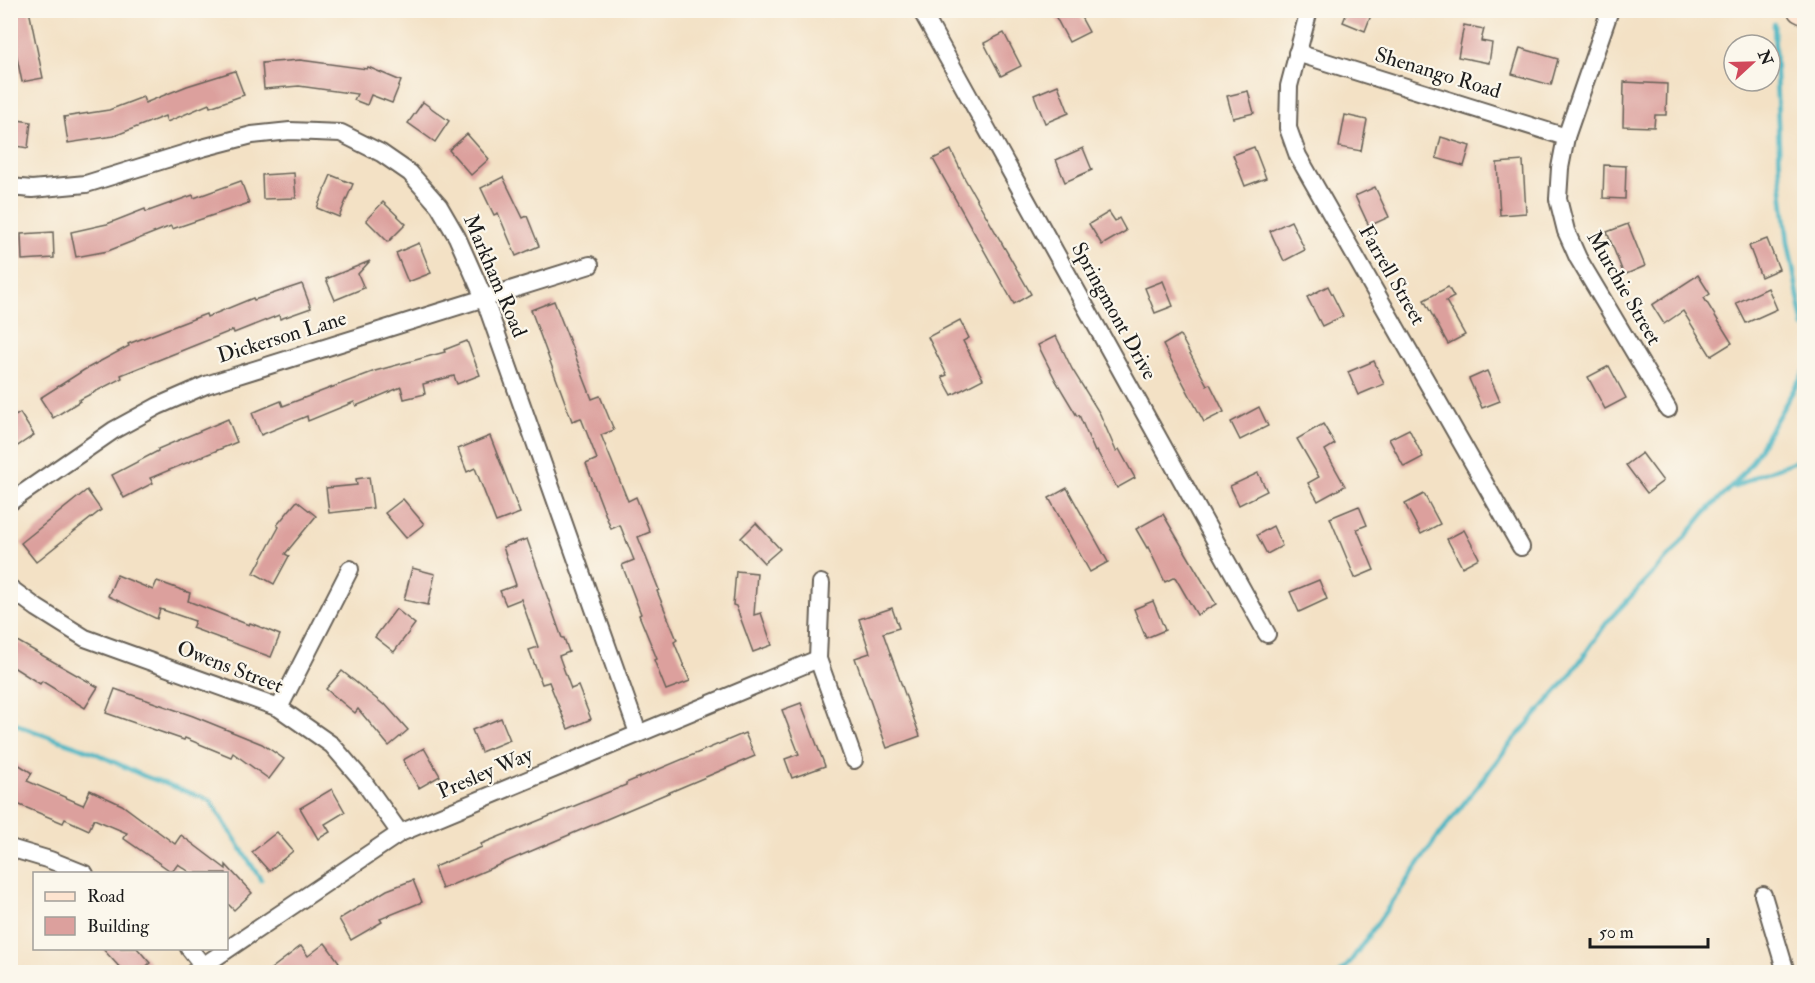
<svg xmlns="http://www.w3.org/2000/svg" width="1815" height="983" font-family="'IM FELL Double Pica',serif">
<rect width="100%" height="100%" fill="#fbf7ec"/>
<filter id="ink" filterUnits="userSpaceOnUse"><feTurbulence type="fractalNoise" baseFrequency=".0167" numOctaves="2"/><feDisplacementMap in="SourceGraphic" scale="12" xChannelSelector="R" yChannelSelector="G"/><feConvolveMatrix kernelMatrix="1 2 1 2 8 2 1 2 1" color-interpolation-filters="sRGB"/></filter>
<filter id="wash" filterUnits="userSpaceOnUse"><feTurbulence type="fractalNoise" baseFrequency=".008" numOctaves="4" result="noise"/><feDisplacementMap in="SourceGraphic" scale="24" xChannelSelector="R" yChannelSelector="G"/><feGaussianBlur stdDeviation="1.35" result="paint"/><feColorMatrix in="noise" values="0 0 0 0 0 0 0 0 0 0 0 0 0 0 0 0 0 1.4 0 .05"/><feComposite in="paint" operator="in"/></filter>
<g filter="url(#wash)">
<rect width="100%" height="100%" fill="#f3e1c5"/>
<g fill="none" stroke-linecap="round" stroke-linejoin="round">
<g stroke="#48b5c3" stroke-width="4.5">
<path d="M1774,24L1780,172L1788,242L1804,327"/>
<path d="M1735,487L1758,475L1804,458"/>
<path d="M10,720L24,728L93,752L144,776L210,800L261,880"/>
<path d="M1340,972L1348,965L1436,839L1510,744L1569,677L1607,622L1674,551L1704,514L1736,482L1751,463L1804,372"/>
</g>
</g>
<g id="blocks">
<g fill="#dca09d">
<path d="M10,10H29L43,78L22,82L10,24Z"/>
<path d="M1052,10H1077L1089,32L1069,42Z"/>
<path d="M1348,10H1373L1365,31L1343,22Z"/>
<path d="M1464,25L1484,29L1481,41L1492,43L1489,63L1458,57Z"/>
<path d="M1004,33L1021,66L1001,76L984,43Z"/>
<path d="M1520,48L1558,59L1551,85L1512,74Z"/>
<path d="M300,60L367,69L368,67L401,81L392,103L371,95L367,105L354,100L357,94L299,86L264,89L262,63Z"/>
<path d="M235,71L244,95L210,107L209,104L167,122L165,116L114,136L68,143L64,117L109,110L143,97L145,103L187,86Z"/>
<path d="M1624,82L1667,84L1666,115H1655L1654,127L1623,126Z"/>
<path d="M1058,85L1069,113L1045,123L1034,95Z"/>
<path d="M1248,91L1254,113L1233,118L1227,96Z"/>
<path d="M423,102L449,121L435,142L408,123Z"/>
<path d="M1345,115L1367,120L1361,151L1339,147Z"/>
<path d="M10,119L31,122L28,148L10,145Z"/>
<path d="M467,134L489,159L471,175L449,150Z"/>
<path d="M1441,137L1470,146L1464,166L1436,158Z"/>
<path d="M1254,147L1266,178L1245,186L1233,155Z"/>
<path d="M1083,148L1092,170L1065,182L1056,160Z"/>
<path d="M951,150L965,179L1031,294L1014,304L933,159Z"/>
<path d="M1523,161L1526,213L1500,215L1497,163Z"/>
<path d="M1604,165L1626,166L1625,199L1603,198Z"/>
<path d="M294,173L296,198L263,199L262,175Z"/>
<path d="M331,175L353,184L339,217L317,208Z"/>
<path d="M503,177L523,218L527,216L539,246L516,256L498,213L494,215L481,188Z"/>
<path d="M241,181L249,203L172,229L171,226L108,251L76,257L71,232L107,224L145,209L146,212L193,195L194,198Z"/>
<path d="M1375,187L1389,217L1369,226L1355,196Z"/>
<path d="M383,202L406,224L388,242L366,220Z"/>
<path d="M1109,212L1115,221L1119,218L1126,231L1102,245L1089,224Z"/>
<path d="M1291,221L1305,250L1284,261L1270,231Z"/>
<path d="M1628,224L1645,266L1624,275L1607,232Z"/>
<path d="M53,232L54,258L22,260L21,234Z"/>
<path d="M1767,239L1779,269L1761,277L1749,246Z"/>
<path d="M419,243L431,273L408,282L396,253Z"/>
<path d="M370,261L358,274L364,288L335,300L326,279Z"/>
<path d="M1698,275L1710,294L1704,298L1732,343L1711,356L1683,311L1664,324L1652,305Z"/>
<path d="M1163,281L1173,306L1155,313L1145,288Z"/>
<path d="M302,284L311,308L280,319L279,315L234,333L233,330L121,375L122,378L79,400L80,401L53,418L40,398L84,370L129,346L128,344L206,314L207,317L253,298L254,300Z"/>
<path d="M1328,286L1343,316L1322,326L1307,297Z"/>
<path d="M1448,287L1454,297L1446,301L1465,335L1448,344L1424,300Z"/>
<path d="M1768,288L1777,309L1746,323L1736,303Z"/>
<path d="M554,301L592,399L600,396L614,430L601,435L628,501L636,497L650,532L638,537L659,590L657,591L677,640L674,642L690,681L666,690L654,660L657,659L639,615L641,614L622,565L634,560L620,525L611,529L586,464L597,459L581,418L572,421L531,310Z"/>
<path d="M960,320L969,338L963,341L983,379L952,395L942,377L947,375L928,337Z"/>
<path d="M1180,335L1207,385L1210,384L1224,412L1204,422L1163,345Z"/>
<path d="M1056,336L1072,369L1100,414L1116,451L1119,449L1135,478L1117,488L1097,451L1095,452L1079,415L1077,416L1056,381L1038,345Z"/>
<path d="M467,341L480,375L457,384L454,376L423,384L425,394L404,399L401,387L356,406L354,402L308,421L307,416L261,435L252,413L281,401L283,406L375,371L445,352L444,350Z"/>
<path d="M1374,361L1384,384L1358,395L1348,372Z"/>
<path d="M1609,366L1626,398L1605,409L1588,377Z"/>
<path d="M1487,371L1500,401L1482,408L1469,379Z"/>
<path d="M1259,407L1268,426L1240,440L1231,422Z"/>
<path d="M20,413L34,435L10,451V419Z"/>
<path d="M228,419L237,442L150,478L153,483L124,498L112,475L158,451V449Z"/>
<path d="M1323,424L1335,444L1325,450L1345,486L1318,501L1308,483L1319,477L1297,439Z"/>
<path d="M1409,429L1423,457L1404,467L1389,439Z"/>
<path d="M490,436L520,513L496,522L475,468L467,472L458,449Z"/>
<path d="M1642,453L1663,481L1647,493L1626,465Z"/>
<path d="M1258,473L1267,491L1239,505L1230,486Z"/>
<path d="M369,477L373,508L329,513L326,488L357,485L356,479Z"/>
<path d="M1067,488L1108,562L1090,572L1049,498Z"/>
<path d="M87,490L101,510L36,562L21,543Z"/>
<path d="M1424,494L1440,524L1421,534L1405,504Z"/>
<path d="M403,499L424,524L406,538L385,513Z"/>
<path d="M297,501L316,516L285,554L289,556L274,584L254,573L279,527L277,525Z"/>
<path d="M1359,506L1367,525L1357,529L1374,570L1355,578L1330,518Z"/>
<path d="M1163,514L1216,604L1197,615L1175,577L1165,582L1148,547L1147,548L1136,529Z"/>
<path d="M756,523L780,549L764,563L741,538Z"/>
<path d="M1273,526L1282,546L1267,554L1257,535Z"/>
<path d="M1464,530L1479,558L1462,567L1447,539Z"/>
<path d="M527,539L562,638H564L569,652L559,656L571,689L578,686L591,719L568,729L549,682L542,684L529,650L538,647L521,599L506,605L500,591L516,585L503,547Z"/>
<path d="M412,568L435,574L428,605L404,600Z"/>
<path d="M736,571L757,573L754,615L761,613L772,645L753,652L736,606L733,605Z"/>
<path d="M117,575L153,590L157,581L190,593L188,601L249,625L250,623L280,635L271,657L192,628L195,621L160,609L157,619L108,596Z"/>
<path d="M1319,580L1327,599L1299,612L1290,592Z"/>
<path d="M1153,601L1165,630L1146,638L1134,609Z"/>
<path d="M892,608L899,628L883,633L920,736L887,748L855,658L870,653L859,619Z"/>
<path d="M396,609L415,624L394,652L375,637Z"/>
<path d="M10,637L98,687L85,708L42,681L40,684L10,665Z"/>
<path d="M342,671L384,705L385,704L408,730L389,746L358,709L355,713L326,689Z"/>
<path d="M115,689L193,716L262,744L284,759L269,779L233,753L231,757L185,738L184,740L106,713Z"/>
<path d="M801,703L825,766L792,778L785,759L799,754L782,710Z"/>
<path d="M501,718L510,740L481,752L472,730Z"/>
<path d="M745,733L755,756L442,889L434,867L482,847L481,844L626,785V783Z"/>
<path d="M424,748L440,776L419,788L403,760Z"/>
<path d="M10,759L32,773L27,781L83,805L90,790L122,805L175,844L181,835L226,869V865L252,893L234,910L226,902V873H191L178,864L172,872L123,838L127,833L94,819L89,830L65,819L63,823L10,801Z"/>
<path d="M332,789L345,812L325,824L330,832L318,839L300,808Z"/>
<path d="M277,832L293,851L269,871L252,852Z"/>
<path d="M413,880L422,902L380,919L382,922L351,940L339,919L387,890Z"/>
<path d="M325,943L339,962L326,972H267L301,946L308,956Z"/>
<path d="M102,948H137L150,963L140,972H124Z"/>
</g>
</g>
</g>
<g filter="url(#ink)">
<use href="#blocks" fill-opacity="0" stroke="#676157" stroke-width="1.5"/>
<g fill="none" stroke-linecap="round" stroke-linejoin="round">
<defs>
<g id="street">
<path d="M921,10L1267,634"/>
<path d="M1309,10L1289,86L1288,128L1298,156L1521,547"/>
<path d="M1610,10L1566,137L1560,168L1558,199L1566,231L1578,258L1668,409"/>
<path d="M1297,53L1566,137"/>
<path d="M10,187L32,189L86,184L202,148L252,135L290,131L341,133L381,153L410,173L439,206L457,237L484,298L638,733"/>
<path d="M10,502L114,430L158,406L206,385L590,265"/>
<path d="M821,583L818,659L854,760"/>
<path d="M10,588L37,608L85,638L279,708L332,745L363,781L400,833"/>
<path d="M279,708L350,569"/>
<path d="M10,848L50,860L85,874"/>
<path d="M1763,895L1786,972"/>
<path d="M189,948L208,972"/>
<path d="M194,972L400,833L818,659"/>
</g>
<path id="secondary" d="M1800,10L1804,12"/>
</defs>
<use href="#street" stroke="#676157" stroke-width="20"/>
<use href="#secondary" stroke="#676157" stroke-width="27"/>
<use href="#street" stroke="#fff" stroke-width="16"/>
<use href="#secondary" stroke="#fde4d0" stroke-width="24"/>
</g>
</g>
<g text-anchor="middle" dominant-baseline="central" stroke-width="4.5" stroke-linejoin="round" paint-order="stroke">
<g font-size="21" fill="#1c1c1c" stroke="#fbf7ec">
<text transform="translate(1438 73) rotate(17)">Shenango Road</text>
<text transform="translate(1392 275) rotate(60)">Farrell Street</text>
<text transform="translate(495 276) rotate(67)">Markham Road</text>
<text transform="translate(1624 288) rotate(60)">Murchie Street</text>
<text transform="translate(1114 311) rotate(61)">Springmont Drive</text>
<text transform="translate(282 337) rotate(-17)">Dickerson Lane</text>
<text transform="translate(230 667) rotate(21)">Owens Street</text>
<text transform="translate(485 773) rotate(-23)">Presley Way</text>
</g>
</g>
<rect width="1815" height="983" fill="none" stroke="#fbf7ec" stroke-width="36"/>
<rect x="33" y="872" width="195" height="78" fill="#fbf7ec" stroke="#a29f99" stroke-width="1.5"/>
<rect x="45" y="892" width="30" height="9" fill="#fde4d0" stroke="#a29f99" stroke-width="1.5"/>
<text x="87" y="902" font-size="18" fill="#1c1c1c">Road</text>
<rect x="45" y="917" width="30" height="18" fill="#dca09d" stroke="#a29f99" stroke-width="1.5"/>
<text x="87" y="932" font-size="18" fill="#1c1c1c">Building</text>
<g transform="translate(1752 63) rotate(68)"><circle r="28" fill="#fbf7ec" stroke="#a29f99" stroke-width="1.5"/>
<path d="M0-4.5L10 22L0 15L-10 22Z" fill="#d1495b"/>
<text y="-9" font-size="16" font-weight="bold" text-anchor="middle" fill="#1c1c1c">N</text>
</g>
<path d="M1590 938v9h118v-9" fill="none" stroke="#1c1c1c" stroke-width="3"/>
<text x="1599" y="938" font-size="18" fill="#1c1c1c" stroke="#fbf7ec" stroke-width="4.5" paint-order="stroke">50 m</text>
</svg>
